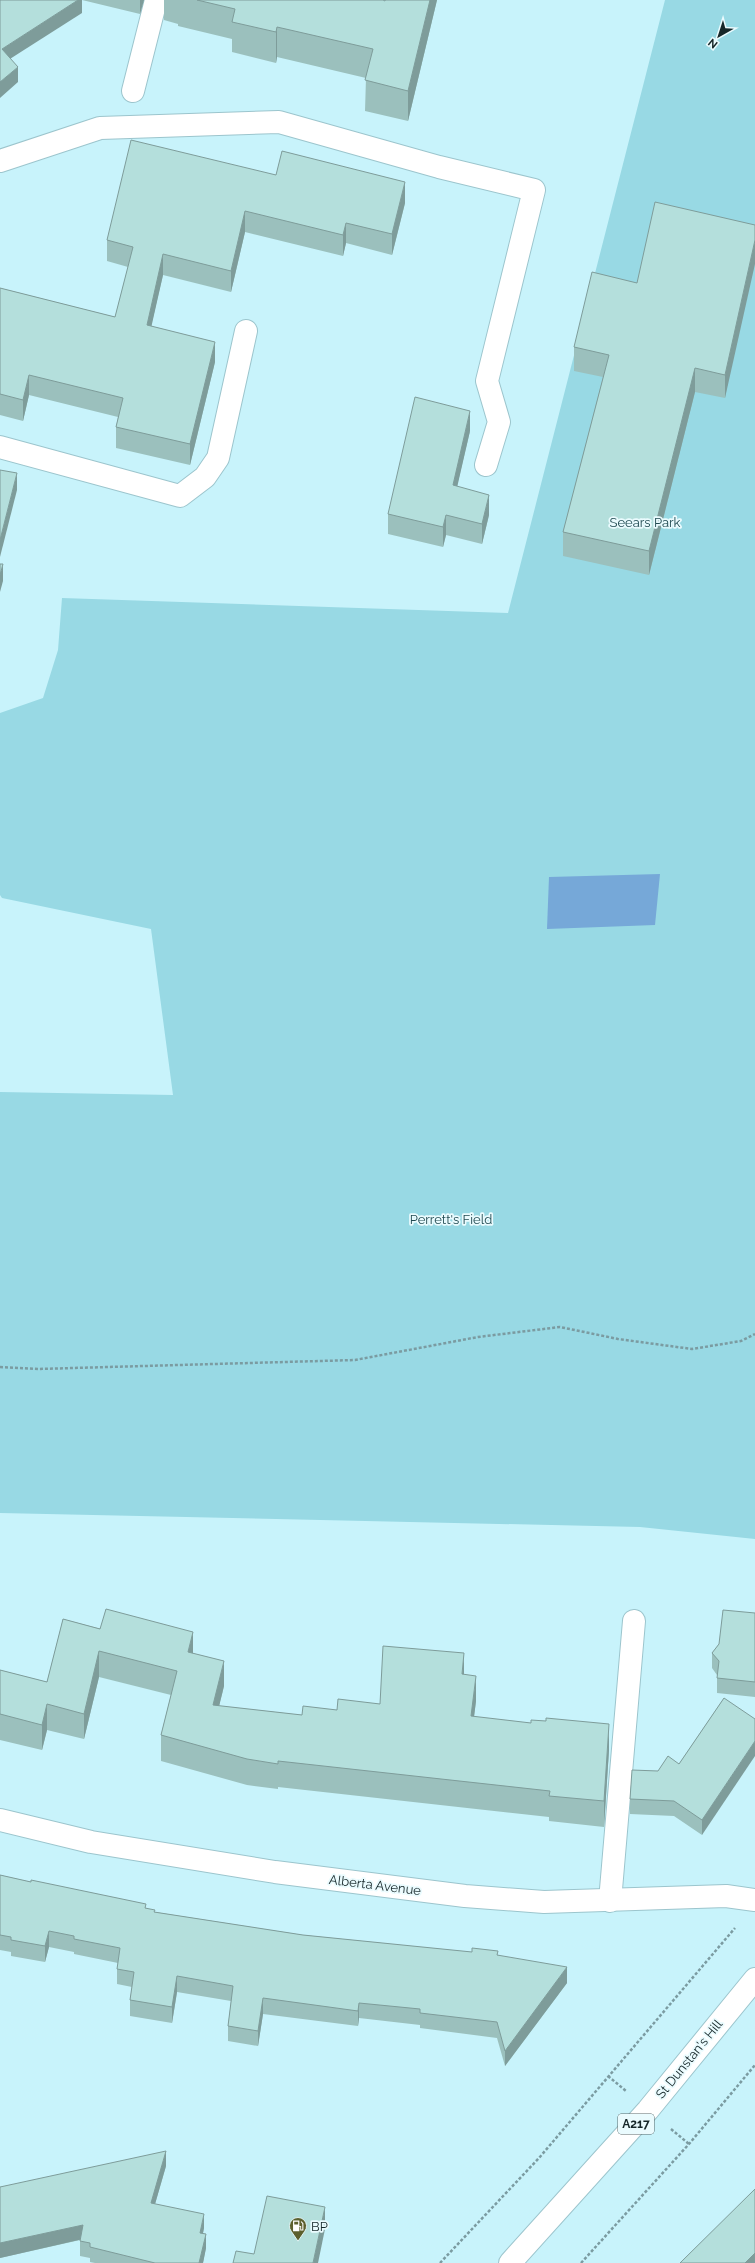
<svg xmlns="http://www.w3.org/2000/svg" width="755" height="2263" font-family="Raleway,sans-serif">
<rect width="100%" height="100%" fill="#c8f3fb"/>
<path fill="#98d9e4" d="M665,0H755V1539L640,1527L0,1513V1092L173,1095L151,929L2,898L0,895V713L43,698L58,650L62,598L508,613Z"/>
<path fill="#76a8d8" d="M660,874L655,925L547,929L549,877Z"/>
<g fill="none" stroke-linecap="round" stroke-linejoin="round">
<defs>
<g id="minor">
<path d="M133,91L156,0"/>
<path d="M0,161L100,128L279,122L439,167L534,190L487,381L499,422L486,465"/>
<path d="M0,447L180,496L205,477L218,458L246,331"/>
<path d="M0,1820L91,1842L275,1872L465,1896L544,1902L726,1896L755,1900"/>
<path d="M610,1901L634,1621"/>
</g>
<path id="highway" d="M510,2263L648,2110L755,1979"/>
</defs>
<use href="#minor" stroke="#9cc5cd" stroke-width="24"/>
<use href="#highway" stroke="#9cc5cd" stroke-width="24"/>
<g stroke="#7b9ba1" stroke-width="2.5" stroke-dasharray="3 2" stroke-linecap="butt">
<path d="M0,1367L38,1369L355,1360L478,1337L560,1327L618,1339L692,1349L741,1341L755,1334"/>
<path d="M608,2076L626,2091"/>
<path d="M671,2129L689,2144"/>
<path d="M440,2263L539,2158L735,1928"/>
<path d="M581,2263L689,2144L755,2065"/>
</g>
<use href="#minor" stroke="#fff" stroke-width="22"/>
<use href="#highway" stroke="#fff" stroke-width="22"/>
</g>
<g fill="#9bc0bd">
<path d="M82,0H144L140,14Z"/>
<path d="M164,0H383L385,1L437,0L408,121L365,111L366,78L277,57L276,63L232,52V39L178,26V24L164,20Z"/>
<path d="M276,175L405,203L392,255L346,243L343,256L245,232L231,292L163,275L151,326L215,362L190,465L116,448V427L118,417L29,395L23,421L0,415V288L115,317L128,267L107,261V240Z"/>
<path d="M755,225L725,398L695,392L649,575L563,556V532L603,377L574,371V347L637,283Z"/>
<path d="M470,431L457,486L489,515L482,544L446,535L443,547L388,534V514Z"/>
<path d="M755,1613V1697L717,1693V1675L712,1668V1653L719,1644Z"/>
<path d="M63,1619L193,1653L224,1686L219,1706L302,1715L380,1704L464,1674L476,1701L474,1716L609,1750L604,1827L549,1821V1817L278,1787V1789L247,1785L161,1761V1735L171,1695L99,1677L84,1739L47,1730L42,1750L0,1740V1670L47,1682Z"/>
<path d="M724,1698L702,1835L674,1816L630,1814V1799L658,1771L679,1764Z"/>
<path d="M0,1875L146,1908L155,1912L303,1935L498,1955L567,1983L505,2066L497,2038L420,2028V2025L359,2018L358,2026L263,2014L258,2046L228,2041V2026L231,2001L177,1992L172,2023L130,2016V2000L132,1987L117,1984V1969L118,1963L74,1954V1952L49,1947L45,1962L11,1956V1952L0,1950Z"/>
<path d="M166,2166L155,2204L204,2228L203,2233L206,2248L203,2263H95L90,2262V2258L80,2256V2240L0,2258V2187Z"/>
</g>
<g fill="#7e9c9a">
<path d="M78,0H82V13L2,64V49Z"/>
<path d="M140,0H144L140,14Z"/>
<path d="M430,0H437L408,121V91Z"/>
<path d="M277,27V57L276,63V32Z"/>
<path d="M18,67V82L0,98V82Z"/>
<path d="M405,182V203L392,255V234Z"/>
<path d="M245,211V232L231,292V271Z"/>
<path d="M346,223V243L343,256V235Z"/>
<path d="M755,240V264L725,398V375Z"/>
<path d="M163,254V275L147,346V325Z"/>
<path d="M215,342V362L190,465V444Z"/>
<path d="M695,368V392L649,575V551Z"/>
<path d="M29,375V395L23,421V400Z"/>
<path d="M470,411V431L453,505V485Z"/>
<path d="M17,473V490L0,557V540Z"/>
<path d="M489,495V515L482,544V524Z"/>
<path d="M446,515V535L443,547V527Z"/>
<path d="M3,564V581L0,592V575Z"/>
<path d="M193,1632V1657L188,1652Z"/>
<path d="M99,1651V1677L84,1739V1714Z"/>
<path d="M464,1653V1678L462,1674Z"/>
<path d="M224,1661V1686L213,1731V1705Z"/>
<path d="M476,1676V1701L471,1741V1716Z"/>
<path d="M47,1704V1730L42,1750V1725Z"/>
<path d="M609,1724V1750L604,1827V1801Z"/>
<path d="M755,1741V1756L702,1835V1820Z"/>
<path d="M49,1931V1947L45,1962V1946Z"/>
<path d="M567,1967V1983L505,2066V2051Z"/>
<path d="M177,1976V1992L172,2023V2007Z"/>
<path d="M263,1998V2014L258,2046V2031Z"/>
<path d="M359,2003V2018L358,2026V2011Z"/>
<path d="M166,2151V2166L151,2218V2203Z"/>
<path d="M325,2207V2229L318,2263H313Z"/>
<path d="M204,2214V2228L200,2247V2233Z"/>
<path d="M83,2225V2239L0,2258V2243Z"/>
<path d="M206,2234V2248L203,2263H199Z"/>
<path d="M755,2253V2263H745Z"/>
</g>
<g fill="#b4dfdc" stroke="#7e9c9a">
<path d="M0,0H78L2,49L18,67L0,82Z"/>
<path d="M197,0H383L385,1V0H430L408,91L365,80L373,49L277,27L276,32L232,22L235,9Z"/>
<path d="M131,140L276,175L282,151L405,182L392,234L346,223L343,235L245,211L231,271L163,254L147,325L215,342L190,444L116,427L123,398L29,375L23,400L0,394V288L115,317L133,247L107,240Z"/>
<path d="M655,202L755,225V240L725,375L695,368L649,551L563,532L609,355L574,347L592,272L637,283Z"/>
<path d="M415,397L470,411L453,485L489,495L482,524L446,515L443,527L388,514Z"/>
<path d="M0,470L17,473L0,540Z"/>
<path d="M0,564H3L0,575Z"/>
<path d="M106,1609L193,1632L188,1652L224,1661L213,1705L302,1715L303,1706L337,1710L338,1699L380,1704L383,1646L464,1653L462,1674L476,1676L471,1716L531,1723V1720L546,1721V1718L609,1724L604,1801L549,1796L550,1791L278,1761V1764L247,1759L161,1735L177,1671L99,1651L84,1714L47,1704L42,1725L0,1714V1670L47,1682L63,1619L100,1629Z"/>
<path d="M723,1610L755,1613V1682L717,1678L719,1661L712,1653L719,1644Z"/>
<path d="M724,1698L755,1719V1741L702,1820L674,1801L630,1799L632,1770L658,1771L668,1756L679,1764Z"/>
<path d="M0,1875L31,1882V1880L146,1904L145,1908L155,1910L154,1912L303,1935L472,1952V1948L498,1951L497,1955L567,1967L505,2051L497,2022L420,2013V2009L359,2003L358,2011L263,1998L258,2031L228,2026L233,1986L177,1976L172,2007L130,2000L134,1972L117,1969L120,1948L74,1939V1936L49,1931L45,1946L11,1940V1937L0,1935Z"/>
<path d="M166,2151L151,2203L204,2214L200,2233L206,2234L199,2263H155L90,2247V2243L80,2241L83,2225L0,2243V2187Z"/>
<path d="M755,2189V2253L745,2263H680Z"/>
<path d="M267,2196L325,2207L313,2263H233L236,2251L254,2254Z"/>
</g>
<defs>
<symbol id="fuel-pin" viewBox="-11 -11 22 30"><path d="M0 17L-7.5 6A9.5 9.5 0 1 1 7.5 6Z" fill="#5c602e" stroke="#eafbfe"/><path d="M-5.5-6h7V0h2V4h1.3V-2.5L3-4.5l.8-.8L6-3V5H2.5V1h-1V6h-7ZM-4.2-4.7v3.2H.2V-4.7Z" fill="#fff"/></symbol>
</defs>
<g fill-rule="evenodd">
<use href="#fuel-pin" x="288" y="2216" width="20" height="27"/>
</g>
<g text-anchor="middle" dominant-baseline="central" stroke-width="3.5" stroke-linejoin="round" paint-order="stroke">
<rect fill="#eafbfe" stroke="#566769" stroke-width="1" x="618" y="2114" width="36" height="20" rx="3"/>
<g font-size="12" font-weight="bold" fill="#162729">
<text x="636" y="2124">A217</text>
</g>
<g font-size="13" fill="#1f4950" stroke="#eafbfe">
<text x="645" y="522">Seears Park</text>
<text x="451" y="1219">Perrett's Field</text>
</g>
<g font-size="13" fill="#162729" stroke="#eafbfe">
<text transform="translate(375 1885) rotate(7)">Alberta Avenue</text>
<text transform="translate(689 2059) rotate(-51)">St Dunstan's Hill</text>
</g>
<g font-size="13" fill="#162729" stroke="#eafbfe" text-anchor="start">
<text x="311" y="2226">BP</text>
</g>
</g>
<g transform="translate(719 36) rotate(219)" stroke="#eafbfe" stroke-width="3" paint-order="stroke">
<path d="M0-3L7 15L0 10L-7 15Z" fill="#162729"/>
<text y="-6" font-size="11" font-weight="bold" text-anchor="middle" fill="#162729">N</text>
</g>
</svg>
